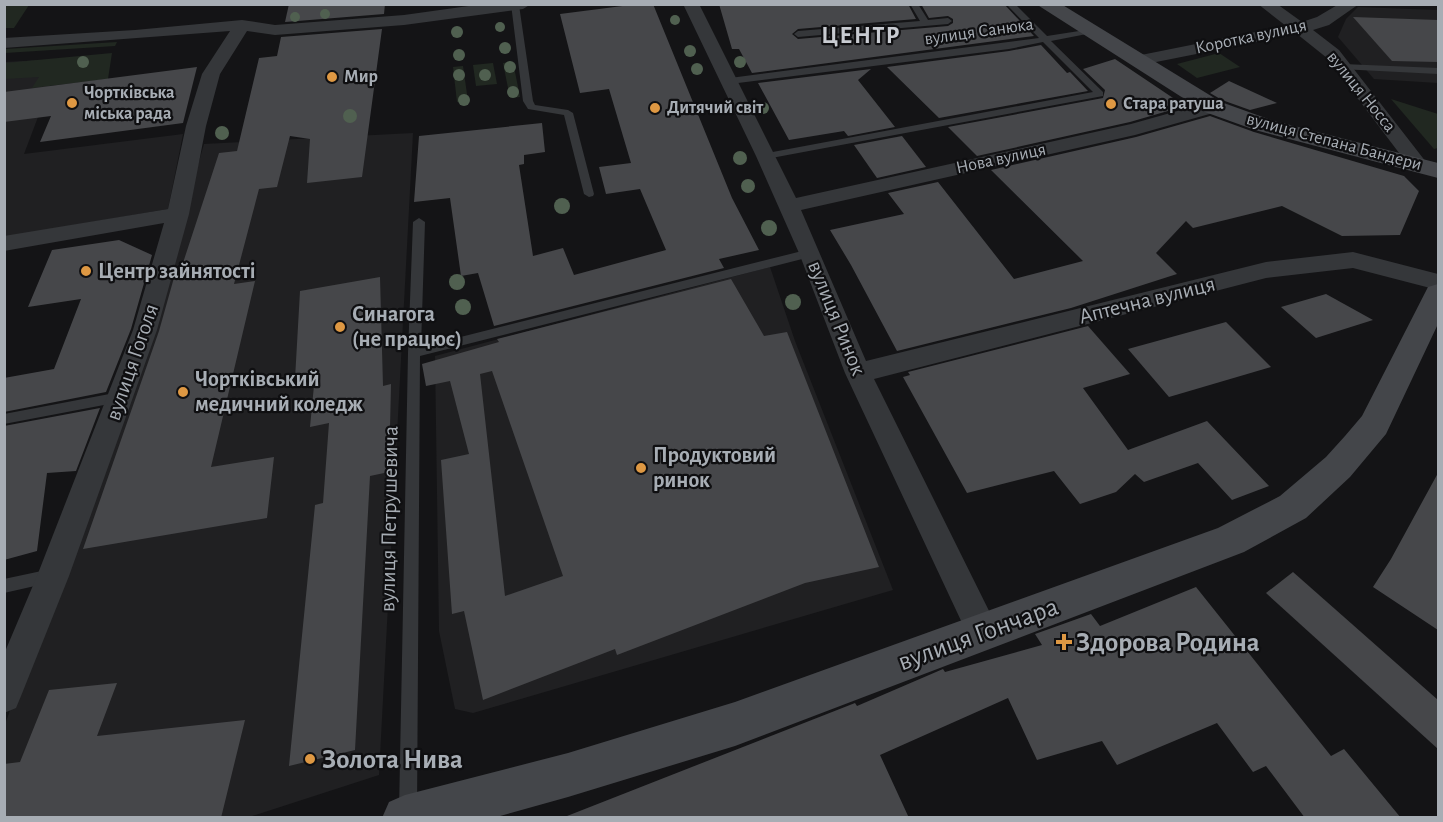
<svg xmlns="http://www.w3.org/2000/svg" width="1443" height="822" font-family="'Alegreya Sans',sans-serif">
<rect width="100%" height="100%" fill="#141416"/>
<g fill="#202022">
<path d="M1358,7L1438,10V83L1374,79L1338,37L1346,19Z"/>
<path d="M60,59L24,154L183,134L168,209L5,237V62Z"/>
<path d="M413,133L379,775L249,817L5,818V724L148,340L204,144Z"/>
<path d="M770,267L795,341L893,590L473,713L455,709L439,631L435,356Z"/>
</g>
<g fill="#212821">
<path d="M4,5H29L14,28H5Z"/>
<path d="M117,42L115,46L5,53V49Z"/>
<path d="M112,53L108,79L32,88L39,77L5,79V63Z"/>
<path d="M1219,53L1240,67L1197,78L1177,64Z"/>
<path d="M513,62L520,97L510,98L503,63Z"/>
<path d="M493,63L497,84L476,86L473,65Z"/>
<path d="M463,66L468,101L457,102L453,67Z"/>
<path d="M1391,99L1438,114V148L1434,149Z"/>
</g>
<g fill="#46474a" fill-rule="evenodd">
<path d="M289,4H385L384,14L285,22Z"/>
<path d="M638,4H653L732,198L759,250L719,259L724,268L494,326L478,273L461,276L450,198L414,202L419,136L542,123L545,152L524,155V164L519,165L533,256L563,248L574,275L666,250L640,189L606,194L599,167L631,163L609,89L580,93L560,14Z"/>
<path d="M719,4H908L916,19L798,29L792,34L798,39L948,26L953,23V19L948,16L929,18L921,4H1004L1034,36L752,73L739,49H732Z"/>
<path d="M1353,17L1438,20V62L1392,61Z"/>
<path d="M382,29L362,177L307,183L310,139L290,136L277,187L259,189L234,284L255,281L211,467L274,457L267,518L83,549L159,331L177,267L181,269L219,153L237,151L259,58L277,56L281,37Z"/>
<path d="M1041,45L1067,73L1070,72L1088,91L939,118L887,67L1009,51Z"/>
<path d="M1115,59L1185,106L1130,122L977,156L948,127L1103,98L1105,90L1083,69Z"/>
<path d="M197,67L183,123L40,142L51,116L4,122V92Z"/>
<path d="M871,69L858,80L895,127L848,136L844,131L789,140L758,83Z"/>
<path d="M1229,81L1277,103L1250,110L1222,100L1210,93Z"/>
<path d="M1210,116L1254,132L1404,176L1419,191L1400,235L1342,236L1282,206L1193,228L1186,221L1156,253L1177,274L1071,308L897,351L851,265L830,230L904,214L888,193L938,182L1014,279L1083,261L991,170L1136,137Z"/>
<path d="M902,136L926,167L877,178L854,145Z"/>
<path d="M119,240L152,255L131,329L106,392L4,412V378L54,369L81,299L28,307L52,250Z"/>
<path d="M380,277L383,386L391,384L389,472L370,476L355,750L289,766L315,505L323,503L329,423L310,427L315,375L295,379L300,291Z"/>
<path d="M731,279L764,336L787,332L879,567L805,583L617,655L615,649L483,700L464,611L452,614L441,460L469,454L450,381L426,386L422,364L499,342L497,339ZM492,371L563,576L505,596L480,374Z"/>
<path d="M1326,294L1373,320L1316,338L1281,307Z"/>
<path d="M1226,322L1271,367L1169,397L1128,349Z"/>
<path d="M1088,326L1130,374L1083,388L1128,450L1207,421L1269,486L1232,500L1198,463L1144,482L1135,474L1116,492L1080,504L1054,471L967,493L903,377L910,375L908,372Z"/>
<path d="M100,408L76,471L47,473L37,551L4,560V426Z"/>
<path d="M1438,473V630L1373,587L1391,559Z"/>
<path d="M1293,572L1438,700V749L1266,593Z"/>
<path d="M1196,587L1331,756L1344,749L1401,818H1305L1266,766L1253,772L1217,723L1117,765L1102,741L1037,760L1008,698L880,755L909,818H568L567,816L855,703L857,706L943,669L945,672L1042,645L1035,634L1091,614L1100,626Z"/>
<path d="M117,683L97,736L245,720L221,818H4V764L20,762L49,690Z"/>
</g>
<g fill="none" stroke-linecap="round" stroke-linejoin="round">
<g fill="#35373a" fill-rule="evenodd">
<path d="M511,4L519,5L533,101L535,105L568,110L573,113L594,194L593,196L589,197L584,194L564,115L528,109L523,101Z"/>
<path d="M910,4H918L928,20L948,18L952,21L948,24L798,37L794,34L798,31L920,21Z"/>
<path d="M1006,4H1015L1047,36L1092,29V33L1051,41L1103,92V96L766,159L761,156L762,154L1093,92L1043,42L1009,49L730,84L725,81L730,78L1039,38Z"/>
<path d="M1343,64L1438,68V74L1340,69V65Z"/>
<path d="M419,218L425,222L421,347L810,249L816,253L810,257L420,356L417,812L415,818H401L399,812L408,353L413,222Z"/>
<path d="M120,392L125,393L127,397L125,401L4,424V414Z"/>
<path d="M51,569L57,571L59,576L57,581L4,593V579Z"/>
</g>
<g fill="#35373a" fill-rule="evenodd">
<path d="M483,4H531L523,9L404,25L275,35L247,31L220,74L206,126L189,214L157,330L69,576L21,696L16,708L4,713V654L37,576L133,330L164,223L4,251V236L168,209L186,126L202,74L230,31L4,48V38L135,30L242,20L275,25L404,15Z"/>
<path d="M683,4H699L796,198L1131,124L1213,101L1220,103L1222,107L1220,111L1135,135L801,210L866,361L1266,262L1353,252L1438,274V290L1353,268L1266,278L874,379L999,631L995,642L983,647L971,642L845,373L799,253L756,156Z"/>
<path d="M1258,4H1277L1302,22L1317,17L1339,4H1359L1329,25L1313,30L1339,50L1426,162L1429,166L1426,170L1419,172L1412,170L1327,58L1297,34L1146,64L1140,63L1137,59L1140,55L1146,54L1286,26Z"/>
</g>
<g fill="#44464a" fill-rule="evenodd">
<path d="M1036,4H1061L1221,102L1271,120L1438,163V178L1255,130L1205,112Z"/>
<path d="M1438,284V324L1386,434L1350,477L1306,518L1244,552L735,746L568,797L493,818H382L389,802L405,795L568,753L735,702L1218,528L1280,496L1326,457L1345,436L1362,416L1428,287Z"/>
</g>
</g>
<g fill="#506050">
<circle cx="325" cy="14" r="5"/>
<circle cx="295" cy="17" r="5"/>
<circle cx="675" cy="20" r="5"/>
<circle cx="500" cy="27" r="5"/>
<circle cx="457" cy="32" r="6"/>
<circle cx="505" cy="48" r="6"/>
<circle cx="690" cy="51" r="6"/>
<circle cx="459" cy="55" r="6"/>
<circle cx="83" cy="62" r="6"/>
<circle cx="740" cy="62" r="6"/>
<circle cx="510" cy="67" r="6"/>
<circle cx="697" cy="69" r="6"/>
<circle cx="459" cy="75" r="6"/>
<circle cx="485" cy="75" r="6"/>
<circle cx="513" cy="92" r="6"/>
<circle cx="464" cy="100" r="6"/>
<circle cx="763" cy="108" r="6"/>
<circle cx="350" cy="116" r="7"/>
<circle cx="222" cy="133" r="7"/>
<circle cx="740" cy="158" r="7"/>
<circle cx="748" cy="186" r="7"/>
<circle cx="562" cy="206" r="8"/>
<circle cx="769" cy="228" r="8"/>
<circle cx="457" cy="282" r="8"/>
<circle cx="793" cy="302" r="8"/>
<circle cx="463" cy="307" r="8"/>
</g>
<g fill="#de9843" stroke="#0f0f11" stroke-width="2">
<circle cx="332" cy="77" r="6"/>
<circle cx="72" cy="103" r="6"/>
<circle cx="1111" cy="104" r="6"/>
<circle cx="655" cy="108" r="6"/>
<circle cx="86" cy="271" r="6"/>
<circle cx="340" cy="327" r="6"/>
<circle cx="183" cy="392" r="6"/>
<circle cx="641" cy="468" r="6"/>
<path d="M1061 633h6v6h6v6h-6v6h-6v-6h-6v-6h6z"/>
<circle cx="310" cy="759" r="6"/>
</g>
<g text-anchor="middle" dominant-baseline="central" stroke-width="4.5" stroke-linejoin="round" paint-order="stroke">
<g font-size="18" fill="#a7adb4" stroke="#0f0f11">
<text transform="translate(979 32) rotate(-8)">вулиця Санюка</text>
<text transform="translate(1251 37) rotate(-12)">Коротка вулиця</text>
<text transform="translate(1361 92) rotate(51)">вулиця Носса</text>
<text transform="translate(1334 142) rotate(15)">вулиця Степана Бандери</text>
<text transform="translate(1001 159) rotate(-12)">Нова вулиця</text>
</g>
<g font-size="18" font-weight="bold" fill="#a7adb4" stroke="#0f0f11" text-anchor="start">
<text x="344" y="77">Мир</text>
<text x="84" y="93">Чортківська<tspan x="84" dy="21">міська рада</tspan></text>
<text x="1123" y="104">Стара ратуша</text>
<text x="667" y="108">Дитячий світ</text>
</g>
<g font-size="22" font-weight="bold" fill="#a7adb4" stroke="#0f0f11" text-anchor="start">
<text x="98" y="271">Центр зайнятості</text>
<text x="352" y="314">Синагога<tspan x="352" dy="25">(не працює)</tspan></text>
<text x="195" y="379">Чортківський<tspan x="195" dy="25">медичний коледж</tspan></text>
<text x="653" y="455">Продуктовий<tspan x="653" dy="25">ринок</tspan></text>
</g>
<g font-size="22" fill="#a7adb4" stroke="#0f0f11">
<text transform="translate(1147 300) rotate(-14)">Аптечна вулиця</text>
<text transform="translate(837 318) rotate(68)">вулиця Ринок</text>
<text transform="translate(132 362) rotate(-71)">вулиця Гоголя</text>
<text transform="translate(389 519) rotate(-89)">вулиця Петрушевича</text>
</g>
<g font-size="24" font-weight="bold" letter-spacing="1.5" fill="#c8cbd1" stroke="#0f0f11">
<text x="861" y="36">ЦЕНТР</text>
</g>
<g font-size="27" fill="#a7adb4" stroke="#0f0f11">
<text transform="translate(978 634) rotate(-20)">вулиця Гончара</text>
</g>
<g font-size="27" font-weight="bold" fill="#a7adb4" stroke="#0f0f11" text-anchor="start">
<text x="1076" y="642">Здорова Родина</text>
<text x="322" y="759">Золота Нива</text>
</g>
</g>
<rect width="1443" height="822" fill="none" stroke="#a7adb4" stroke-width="12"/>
</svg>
